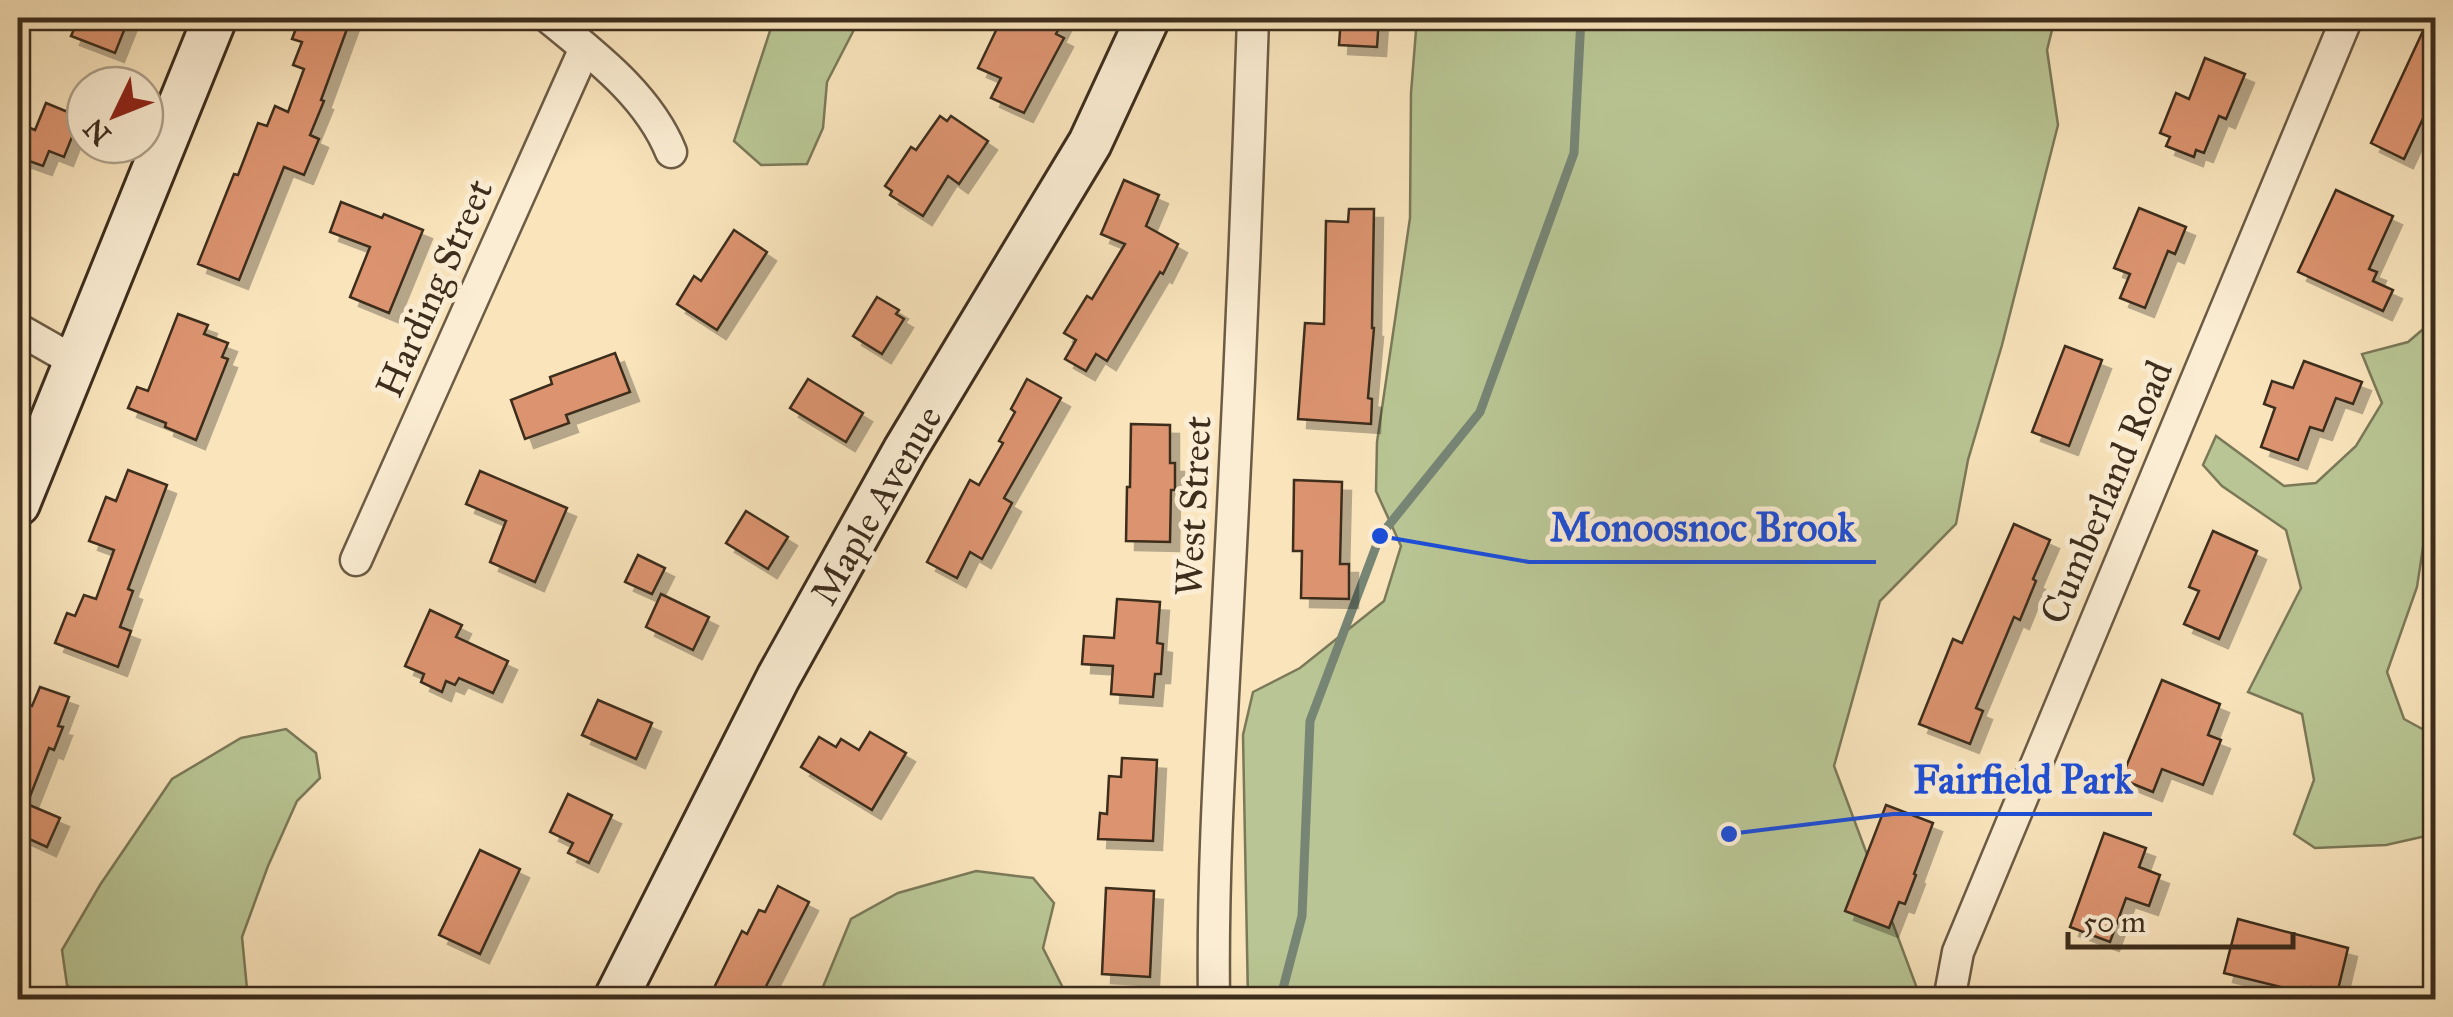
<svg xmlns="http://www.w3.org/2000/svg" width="2453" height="1017" font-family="'IM FELL Great Primer',serif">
<defs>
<filter id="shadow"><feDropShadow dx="9" dy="9" stdDeviation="0" flood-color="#0004"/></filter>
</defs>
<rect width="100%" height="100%" fill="#f9e4bc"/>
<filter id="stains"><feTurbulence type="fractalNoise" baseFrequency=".002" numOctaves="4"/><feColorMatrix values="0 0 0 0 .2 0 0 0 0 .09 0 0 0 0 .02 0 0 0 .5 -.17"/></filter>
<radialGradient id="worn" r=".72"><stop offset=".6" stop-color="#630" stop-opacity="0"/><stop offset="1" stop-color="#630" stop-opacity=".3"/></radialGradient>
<g fill="#b9c594" stroke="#7b7958" stroke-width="2.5">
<path d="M768,18H860L827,82L823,128L807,164L761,165L734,141L770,31Z"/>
<path d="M1417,18H2055L2047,50L2058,125L2002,345L1968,460L1956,524L1880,601L1834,766L1921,999L1248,1000L1243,735L1253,692L1300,668L1384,601L1401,546L1376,491L1377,442L1410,218L1411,93Z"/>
<path d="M2435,319V468L2417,587L2387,672L2404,719L2435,736V834L2386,845L2315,848L2294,834L2314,780L2302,714L2248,692L2301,588L2286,530L2222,486L2203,465L2216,436L2284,486L2316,483L2356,446L2382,403L2362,354L2408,342Z"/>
<path d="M286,729L316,753L320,778L297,801L268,866L242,937L248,999H85L67,985L62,950L100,885L172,779L241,738Z"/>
<path d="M976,871L1033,878L1054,903L1043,948L1066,994L1080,999H818L851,919L898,893Z"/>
</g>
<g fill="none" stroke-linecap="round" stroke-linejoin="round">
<path stroke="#778575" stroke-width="9" d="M1280,1000L1302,916L1310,721L1380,536L1480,412L1574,153L1581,18"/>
</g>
<g fill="#dc9470" stroke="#3d2d1d" stroke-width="2.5" filter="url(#shadow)">
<path d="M79,18H129L115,53L71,36Z"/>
<path d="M300,18H351L321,100L324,101L310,135L319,139L304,175L284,167L239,280L198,264L234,174L238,175L258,123L267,126L275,106L288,112L304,69L293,65L302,42L292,39Z"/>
<path d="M1002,18H1064L1056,34L1064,38L1024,113L991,98L1001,78L978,68Z"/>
<path d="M1341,18H1379L1377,47L1339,45Z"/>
<path d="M2429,18H2436V91L2404,159L2371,143Z"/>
<path d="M2205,58L2245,74L2226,119L2219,116L2204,153L2196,150L2194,157L2166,146L2170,137L2160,133L2176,93L2189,99Z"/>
<path d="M46,103L80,117L64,157L49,151L43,166L18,157V123L35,130Z"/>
<path d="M940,116L947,121L951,116L988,141L959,184L948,176L923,216L890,195L892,191L885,186L911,147L916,150Z"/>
<path d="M1124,180L1159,195L1146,226L1178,244L1163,274L1160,272L1107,361L1096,354L1086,371L1065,359L1076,340L1064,333L1087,296L1092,299L1125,244L1101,234Z"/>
<path d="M2336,190L2393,216L2369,269L2377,272L2373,281L2393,290L2383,311L2298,272Z"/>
<path d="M341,202L382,218L384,214L423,230L389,313L350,297L370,247L330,232Z"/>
<path d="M2139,208L2186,227L2175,254L2168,251L2145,308L2120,298L2130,274L2114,268Z"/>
<path d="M1349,209H1374L1372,328H1374L1368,398L1372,399L1371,424L1298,419L1305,323L1324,324L1326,221L1348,222Z"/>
<path d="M734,230L767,252L717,330L677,304L694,276L701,281Z"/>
<path d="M877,297L899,310L896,314L904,319L882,354L853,336Z"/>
<path d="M178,314L208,325L204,334L228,343L222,357L228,359L196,440L165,427L166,423L128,408L137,387L148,391Z"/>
<path d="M2065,346L2102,360L2069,446L2032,432Z"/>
<path d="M615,353L630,392L566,415L569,423L525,439L511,400L552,384L550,377Z"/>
<path d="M2304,361L2362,382L2353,404L2336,398L2323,431L2310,427L2298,460L2261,447L2275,408L2264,404L2272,381L2293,388Z"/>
<path d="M808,379L863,413L846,442L790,408Z"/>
<path d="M1027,379L1061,398L1004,498L1012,503L982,559L970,552L957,578L927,562L970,480L979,485L1003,443L999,441L1015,412L1011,409Z"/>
<path d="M1131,424L1170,425V463H1175V490H1171L1170,542L1126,541L1127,487H1130Z"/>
<path d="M128,470L167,485L128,589L133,591L120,627L131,631L118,667L55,643L67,613L75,616L84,595L96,599L114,550L89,541L106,497L116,501Z"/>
<path d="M480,471L567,508L535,582L490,562L506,521L466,504Z"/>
<path d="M1294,480L1342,482L1340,564H1349V599L1301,598L1302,551H1293Z"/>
<path d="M746,511L788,537L768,569L726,543Z"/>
<path d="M2014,524L2050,540L2033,579L2036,581L2020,620L2014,617L1976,708L1983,711L1970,744L1919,724L1953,639L1962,643Z"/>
<path d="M2213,531L2257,551L2219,639L2184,624L2199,591L2189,587Z"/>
<path d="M638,555L665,568L652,594L625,582Z"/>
<path d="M661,594L709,617L693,650L646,627Z"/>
<path d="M1117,599L1160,602L1157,643L1163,644L1161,674H1155L1153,697L1111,694L1113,666L1082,664L1084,636L1114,638Z"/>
<path d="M430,610L462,625L456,637L508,661L493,693L459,678L455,685L446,681L442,692L421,682L424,674L405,666Z"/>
<path d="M2162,680L2220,704L2208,735L2221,740L2203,785L2162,769L2153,792L2121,779Z"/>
<path d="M40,687L69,697L58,726L63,727L54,750L49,748L27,804L60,818L47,847L18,834V701L32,706Z"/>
<path d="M598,700L652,723L636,759L582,735Z"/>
<path d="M870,732L906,753L872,810L801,767L819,737L836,747L841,739L859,750Z"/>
<path d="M1122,758L1157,760L1153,841L1098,839L1100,813L1107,814L1109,776L1121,777Z"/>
<path d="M568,794L612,815L589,863L568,853L573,843L550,832Z"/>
<path d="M1886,805L1933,823L1914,874L1916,875L1905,904L1899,902L1889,928L1845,911Z"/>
<path d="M2104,833L2146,848L2139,867L2160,875L2149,906L2126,898L2110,942L2070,927Z"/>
<path d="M480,850L520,869L480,954L439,935Z"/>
<path d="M778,886L809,902L759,1000H708L742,931L747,934L759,910L765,912Z"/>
<path d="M1106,888L1154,891L1150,977L1102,974Z"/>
<path d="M2238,919L2348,948L2337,994L2311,987L2309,994L2224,973Z"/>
</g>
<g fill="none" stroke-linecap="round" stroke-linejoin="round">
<defs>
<g id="street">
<path d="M549,18C594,55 648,95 671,152"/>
<path d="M18,329L76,362"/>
<path d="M356,560L585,48"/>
<path d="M1214,1000C1212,861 1222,722 1229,584C1239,395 1247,206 1253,18"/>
<path d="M1949,1000L1958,952L2347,18"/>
</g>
<g id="secondary">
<path d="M18,504L215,18"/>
<path d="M615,1000L778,678L905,450L1090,143L1148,18"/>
</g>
</defs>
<use href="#street" stroke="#6c5b45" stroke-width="35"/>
<use href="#secondary" stroke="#3d2d1d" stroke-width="48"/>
<use href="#street" stroke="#fbedd3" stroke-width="30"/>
<use href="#secondary" stroke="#fbedd3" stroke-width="42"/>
</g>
<g text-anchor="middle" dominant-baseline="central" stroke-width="10" stroke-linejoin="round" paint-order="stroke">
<g font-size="38" fill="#3d2d1d" stroke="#fbedd3">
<text transform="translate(434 288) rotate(-66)">Harding Street</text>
<text transform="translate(2106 492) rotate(-67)">Cumberland Road</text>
<text transform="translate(876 505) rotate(-60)">Maple Avenue</text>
<text transform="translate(1193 506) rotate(-87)">West Street</text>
</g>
</g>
<path fill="none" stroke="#1d4ed8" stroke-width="4" d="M1380 536L1529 562H1876M1729 834L1893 814H2152"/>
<g fill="#1d4ed8" stroke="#fbedd3" stroke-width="4">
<circle cx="1380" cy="536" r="10"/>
<circle cx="1729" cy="834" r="10"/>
</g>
<g font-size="40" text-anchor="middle" font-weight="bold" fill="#1d4ed8" stroke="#fbedd3" stroke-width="10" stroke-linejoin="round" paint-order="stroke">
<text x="1703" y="541">Monoosnoc Brook</text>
<text x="2023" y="793">Fairfield Park</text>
</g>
<rect width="2453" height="1017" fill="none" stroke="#f9e4bc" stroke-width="60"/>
<rect x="20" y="20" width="2413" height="977" fill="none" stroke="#3d2d1d" stroke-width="5"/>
<rect x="30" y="30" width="2393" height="957" fill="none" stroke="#3d2d1d" stroke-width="2.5"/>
<g transform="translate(115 115) rotate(227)"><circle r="48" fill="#fbedd3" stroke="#afa08a" stroke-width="2.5"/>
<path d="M0-8L18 38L0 25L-18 38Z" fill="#8f2418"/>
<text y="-15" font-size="28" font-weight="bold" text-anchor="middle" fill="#3d2d1d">N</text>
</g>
<path d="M2068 932v15h225v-15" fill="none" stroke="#3d2d1d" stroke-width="5"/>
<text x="2083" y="932" font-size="30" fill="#3d2d1d" stroke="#fbedd3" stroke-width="8" paint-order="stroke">50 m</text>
<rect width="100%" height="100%" filter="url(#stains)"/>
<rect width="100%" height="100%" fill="url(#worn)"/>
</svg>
